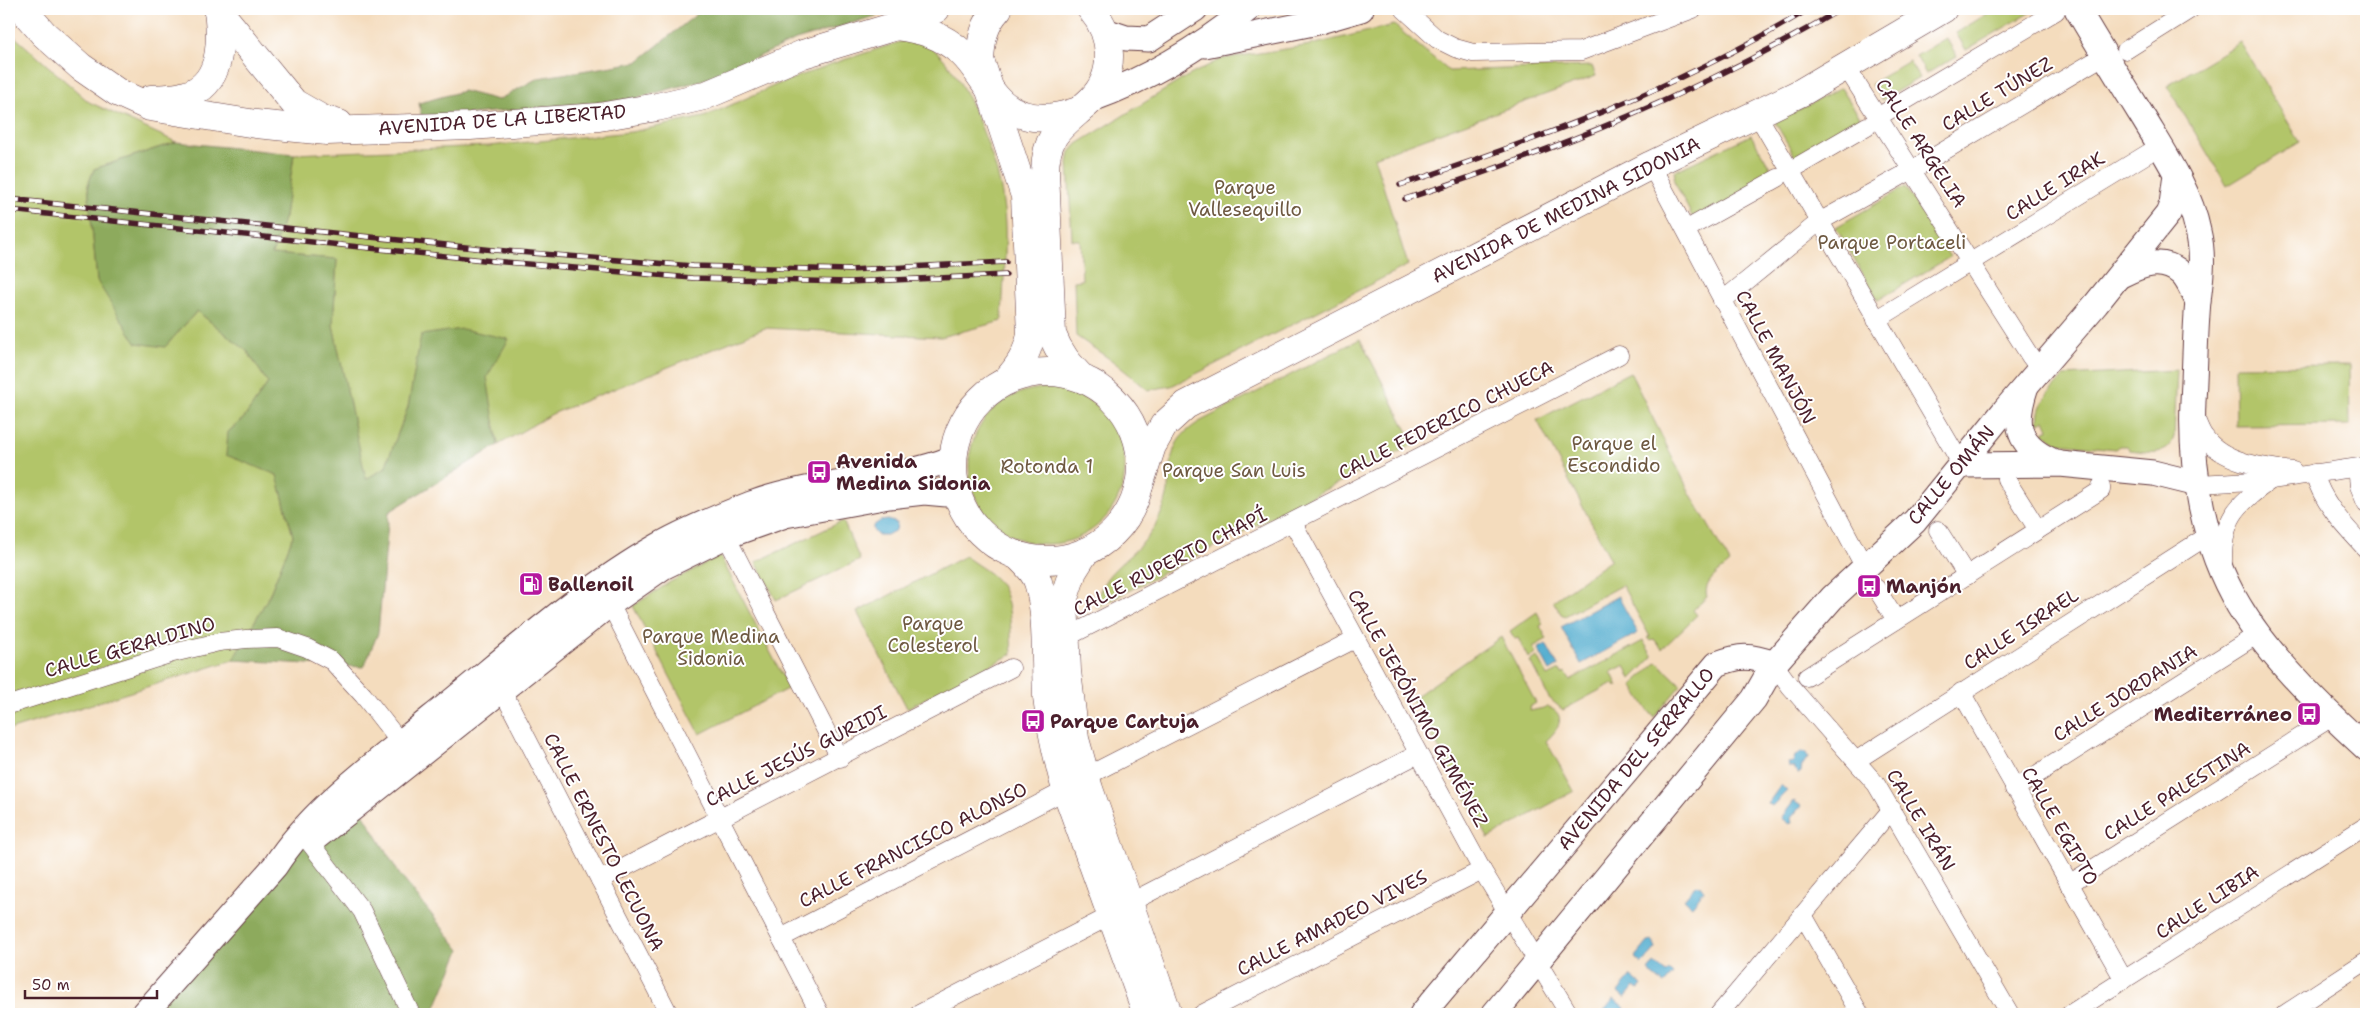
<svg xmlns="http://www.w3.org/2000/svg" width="2375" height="1023" font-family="'Shantell Sans',sans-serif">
<rect width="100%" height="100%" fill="#fff"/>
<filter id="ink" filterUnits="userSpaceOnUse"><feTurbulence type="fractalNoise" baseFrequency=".02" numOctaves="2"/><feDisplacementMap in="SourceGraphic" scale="10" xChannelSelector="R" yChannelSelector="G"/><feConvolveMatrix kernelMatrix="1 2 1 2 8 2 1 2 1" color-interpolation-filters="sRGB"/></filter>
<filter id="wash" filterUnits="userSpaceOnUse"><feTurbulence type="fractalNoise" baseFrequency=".0096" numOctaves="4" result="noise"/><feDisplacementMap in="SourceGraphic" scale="20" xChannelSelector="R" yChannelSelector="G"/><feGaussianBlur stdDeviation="1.12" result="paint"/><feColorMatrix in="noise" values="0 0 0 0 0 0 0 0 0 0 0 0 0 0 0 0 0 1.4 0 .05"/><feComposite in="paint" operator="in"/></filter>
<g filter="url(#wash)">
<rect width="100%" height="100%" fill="#f4dcbd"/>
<g fill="#b2c569" stroke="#7e724a">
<path d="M1995,9H2036L1966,50L1956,33Z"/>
<path d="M1394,25L1449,71L1592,66L1596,76L1374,157L1408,265L1202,371L1171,386L1148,390L1114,362L1076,336L1074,281L1082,280L1080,240H1072L1068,163L1070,152L1077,144L1186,77L1221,59L1311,45Z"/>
<path d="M9,28L15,37L89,102L176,142L94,169L88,185L97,281L165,347L197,311L247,351L268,383L244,418L228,432L277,475L293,536L269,596L233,660L9,730Z"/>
<path d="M1946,38L1957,56L1926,74L1916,56Z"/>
<path d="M909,39C915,41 924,43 930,47C961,64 997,160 1002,195C1009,236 1003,280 1002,321L941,337L765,328L552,414L498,445L486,377L422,335L408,407L385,468L365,480L333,325L337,259L272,254L285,216L294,154L489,146L631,132L704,117L776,85L834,63Z"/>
<path d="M2240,42L2300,142L2227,186L2167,86Z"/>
<path d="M1909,61L1919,78L1882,100L1871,84Z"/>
<path d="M1841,88L1865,125L1799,163L1775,122Z"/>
<path d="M1751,135L1776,177L1695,222L1674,181L1675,171Z"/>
<path d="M1905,187L1950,257L1878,300L1836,227Z"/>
<path d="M1360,339L1414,444L1097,607C1098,569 1137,559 1155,526C1162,513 1168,498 1169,483C1173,452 1170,441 1199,422Z"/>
<path d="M2349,365L2350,425L2236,426L2235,366Z"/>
<path d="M2177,370L2174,437C2167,458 2147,452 2130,450L2127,446H2119L2115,449L2059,443L2044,434L2043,432L2049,429L2045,420L2039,423C2035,404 2053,389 2064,376Z"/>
<path d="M1630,372L1690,493L1730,563C1720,572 1702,582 1707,597L1693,610L1697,615L1662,649L1654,639L1651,641L1648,638L1650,637L1622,585L1565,616L1561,614L1553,601L1611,560L1537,420Z"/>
<circle cx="1047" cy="466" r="78"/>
<path d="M843,521L860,560L776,600L756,562Z"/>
<path d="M720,556L789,688L700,734L633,606L670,582Z"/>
<path d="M965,556C975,564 989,571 997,580C1013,598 1010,632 1012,654L907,708L857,612Z"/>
<path d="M1537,612L1543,624L1540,626L1547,639L1533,647L1536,654L1528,658L1518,638L1515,639L1510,631Z"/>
<path d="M1501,637L1536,703L1529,707L1530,711L1548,707C1569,715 1557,731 1546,741L1574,791L1488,838L1412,699Z"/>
<path d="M1643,641L1653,657L1631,679L1625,665L1611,672L1618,686L1611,684L1563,710L1549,698L1530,661L1538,657L1548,676L1560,670L1562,674L1565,672L1570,680Z"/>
<path d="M1657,662L1681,685L1654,717L1647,709L1632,685Z"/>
</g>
<g fill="#8daa5d" stroke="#6c6444">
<path d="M703,9H883L889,12L796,40L713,77L634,99L448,116L421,115L419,103L463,91L498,100L538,78L637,62Z"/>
<path d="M176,142L294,154L285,216L272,254L337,259L333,325L366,479L385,468L408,407L421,335L462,329L509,339L487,377L498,445L389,512L378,633L364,667L233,660L269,596L293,536L277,475L226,455L228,432L244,418L268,383L247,351L197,311L165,347L136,343L97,281L88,185L94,169Z"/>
<path d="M351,793L400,875L460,950L433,1014H143Z"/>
</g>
<g fill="#50abce" stroke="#4d657c">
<path d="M888,520L897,523L896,530L887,535H877L873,530V526L880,521Z"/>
<path d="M1618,596L1638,633L1581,664L1561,627Z"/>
<path d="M1546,644L1558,666L1550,671L1538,649Z"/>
<path d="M1801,752L1806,753L1808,757L1802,766L1801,772L1798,774L1794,767H1789L1788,763L1793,762L1795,756Z"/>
<path d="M1781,785L1787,791L1772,806L1768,803Z"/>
<path d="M1794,801L1801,806L1791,818L1792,823L1789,824L1781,818Z"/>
<path d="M1696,885L1699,886L1700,885L1704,891L1692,906L1684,899Z"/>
<path d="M1653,941L1656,948L1642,964L1635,958L1648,942Z"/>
<path d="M1654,963L1666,973L1669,970L1673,974L1664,984L1648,971Z"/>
<path d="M1631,976L1642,985L1639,989L1635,986L1625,998L1618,992Z"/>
<path d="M1614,999L1625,1008L1622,1012L1618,1010L1615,1014H1601Z"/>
</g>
</g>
<g filter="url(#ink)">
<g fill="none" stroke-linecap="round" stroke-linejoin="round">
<defs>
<g id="street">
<path d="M1404,9L1437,39L1455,48L1473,53L1581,51L1693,9"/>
<path d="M2126,50L2191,9"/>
<path d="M1846,67L2030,356L2040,369"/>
<path d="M1886,112L2056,11"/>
<path d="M1757,114L1962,465"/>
<path d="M1651,165L1865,568"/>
<path d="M1798,166L1867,126"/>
<path d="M1694,225L1778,178"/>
<path d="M1722,301L1819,222L1912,170L2105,55"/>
<path d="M1876,320L2160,146"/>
<path d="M2195,418C2198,423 2200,431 2204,436C2223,463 2263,467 2293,471"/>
<path d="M2357,468L2359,486L2366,503"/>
<path d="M2314,473C2323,504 2344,525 2366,549"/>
<path d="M2006,479L2038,530"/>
<path d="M2198,484L2271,480L2366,466"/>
<path d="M1293,523L1482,870L1569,1014"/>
<path d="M1938,530L1967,576"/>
<path d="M726,536L840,758"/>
<path d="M2223,565C2222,519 2235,506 2271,480"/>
<path d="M1876,588L1896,620"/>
<path d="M610,604L820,1014"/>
<path d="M1065,638L1619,355"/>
<path d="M1774,664L1790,686L1876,784L2010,1014"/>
<path d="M1807,677L2101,490V486"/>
<path d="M502,690L669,1014"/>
<path d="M1961,692L2124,980"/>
<path d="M9,705L173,653L219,642L246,639L278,638L307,648L332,661L363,695L407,751"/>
<path d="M1857,760L2209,535"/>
<path d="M1085,777L1355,639"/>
<path d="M2014,789L2258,634"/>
<path d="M310,843L362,911L411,1014"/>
<path d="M600,880L1011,668"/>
<path d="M2069,884L2332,717"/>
<path d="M1129,903L1418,754"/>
<path d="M1803,915L1860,1014"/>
<path d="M781,938L1066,790"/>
<path d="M919,1014L1110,916"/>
<path d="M1202,1014L1482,870"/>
<path d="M1719,1014L1892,809"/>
<path d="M2070,1014L2366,826"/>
<path d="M2285,1014L2366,961"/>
</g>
<g id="secondary">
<path d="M2077,9C2099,46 2121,82 2144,119C2165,154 2190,191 2198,231C2204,255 2201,277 2198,301C2195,334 2195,368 2193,401C2190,469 2203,546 2239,606C2268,655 2323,709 2366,748"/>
<path d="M1105,31L1126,38L1149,39L1195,9"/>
<path d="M1205,45L1313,23L1361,9"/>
<path d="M1092,99C1148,79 1202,46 1248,9"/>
<path d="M2121,275C2140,265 2163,256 2182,274C2189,281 2193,293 2198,301"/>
<path d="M2026,386C2013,425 2016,447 2057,463"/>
<path d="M1962,465L2060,464L2153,473L2198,484"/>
<path d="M314,839L610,604L663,567L726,536L785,515L889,496L924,492L958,495"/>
<path d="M144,1014L275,866C313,807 378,762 431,718C504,660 577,592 658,546C688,529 720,516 751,504C817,479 889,484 953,458"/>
<path d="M1422,1014L1717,664C1740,655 1750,655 1774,664"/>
<path d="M1494,1014L1754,699L1774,664L1832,598L1915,521L2005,410L2096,304L2168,214L2172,204L2176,175"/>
</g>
<g id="primary">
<path d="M22,9L44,34L81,67L117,92L150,107L256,124L327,131L470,126L599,117L657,107L704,96L803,54L896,26L912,16L936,9"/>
<path d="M217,9L294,103L322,119L339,124"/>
<path d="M998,9C984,24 981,40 980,60L1025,196L1031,335C1027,354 1019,367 1006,381"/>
<path d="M896,26C921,29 942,35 962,53C976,66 984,84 997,98C1018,121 1048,121 1075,112"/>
<path d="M151,99C163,98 175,99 186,95C222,85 222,41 218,11"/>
<circle cx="1047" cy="466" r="94"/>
<path d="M1083,379C1069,365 1059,353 1052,334L1045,171C1046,130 1065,125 1091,100C1117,74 1113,35 1091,9"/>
<path d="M1139,486L1152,446L1164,425L1186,405L1651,165L1802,92L1943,9"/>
<path d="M1085,552L1073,571L1064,598L1067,671L1075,739L1089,789L1168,1014"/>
<path d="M1017,555C1025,563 1034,570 1038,582C1048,614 1045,661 1047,696C1050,728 1058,760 1066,790L1147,1014"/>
</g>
</defs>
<use href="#street" stroke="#643b41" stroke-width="19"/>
<use href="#secondary" stroke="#643b41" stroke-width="27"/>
<use href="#primary" stroke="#643b41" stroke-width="29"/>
<use href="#street" stroke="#fff" stroke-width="18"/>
<use href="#secondary" stroke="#fff" stroke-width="25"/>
<use href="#primary" stroke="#fff" stroke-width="28"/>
<defs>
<g id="rail">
<path d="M1400,185C1541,139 1682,86 1809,9"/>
<path d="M9,199L494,250L693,266L849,270L1006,262"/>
<path d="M1405,199C1556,150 1704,91 1841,9"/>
<path d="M9,210L493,261L692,278L848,282L1006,275"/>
</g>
</defs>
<use href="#rail" stroke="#4a1f2b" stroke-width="5.5"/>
<use href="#rail" stroke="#fff" stroke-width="4" stroke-dasharray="11" stroke-linecap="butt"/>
</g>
</g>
<defs>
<symbol id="bus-square" viewBox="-11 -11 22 22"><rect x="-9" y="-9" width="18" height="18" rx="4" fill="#b5179e" stroke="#fff"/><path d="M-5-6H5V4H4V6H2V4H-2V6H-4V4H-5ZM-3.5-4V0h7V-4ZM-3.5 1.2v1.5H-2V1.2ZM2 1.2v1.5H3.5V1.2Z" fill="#fff"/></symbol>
<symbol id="fuel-square" viewBox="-11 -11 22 22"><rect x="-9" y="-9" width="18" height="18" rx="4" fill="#b5179e" stroke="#fff"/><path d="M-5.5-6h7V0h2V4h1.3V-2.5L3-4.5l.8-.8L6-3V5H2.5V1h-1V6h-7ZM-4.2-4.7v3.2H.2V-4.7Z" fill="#fff"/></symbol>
</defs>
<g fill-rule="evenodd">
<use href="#bus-square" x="805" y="458" width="28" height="28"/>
<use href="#fuel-square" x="517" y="570" width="28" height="28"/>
<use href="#bus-square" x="1855" y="572" width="28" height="28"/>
<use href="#bus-square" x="2295" y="700" width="28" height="28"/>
<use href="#bus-square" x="1019" y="707" width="28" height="28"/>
</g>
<g text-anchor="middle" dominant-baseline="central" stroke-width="4" stroke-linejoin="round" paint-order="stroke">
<g font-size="19" fill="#4a1f2b" stroke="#fff">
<text transform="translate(1997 94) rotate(-31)">CALLE TÚNEZ</text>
<text transform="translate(502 120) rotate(-4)">AVENIDA DE LA LIBERTAD</text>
<text transform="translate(1921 143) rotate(57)">CALLE ARGELIA</text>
<text transform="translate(2055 186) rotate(-32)">CALLE IRAK</text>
<text transform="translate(1566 210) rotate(-27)">AVENIDA DE MEDINA SIDONIA</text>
<text transform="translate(1776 357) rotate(62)">CALLE MANJÓN</text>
<text transform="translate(1446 420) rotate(-27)">CALLE FEDERICO CHUECA</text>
<text transform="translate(1951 475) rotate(-50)">CALLE OMÁN</text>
<text transform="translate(1170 562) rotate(-27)">CALLE RUPERTO CHAPÍ</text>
<text transform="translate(2021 629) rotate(-33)">CALLE ISRAEL</text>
<text transform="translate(130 647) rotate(-16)">CALLE GERALDINO</text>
<text transform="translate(2125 693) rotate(-32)">CALLE JORDANIA</text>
<text transform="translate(1418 708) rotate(61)">CALLE JERÓNIMO GIMÉNEZ</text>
<text transform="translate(796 756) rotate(-27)">CALLE JESÚS GURIDI</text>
<text transform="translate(1636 759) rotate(-50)">AVENIDA DEL SERRALLO</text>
<text transform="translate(2177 791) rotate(-32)">CALLE PALESTINA</text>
<text transform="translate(1921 820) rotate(59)">CALLE IRÁN</text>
<text transform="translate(2060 826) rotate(60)">CALLE EGIPTO</text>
<text transform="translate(604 842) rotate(63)">CALLE ERNESTO LECUONA</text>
<text transform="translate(913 845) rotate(-27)">CALLE FRANCISCO ALONSO</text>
<text transform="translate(2207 902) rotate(-33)">CALLE LIBIA</text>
<text transform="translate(1332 923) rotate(-27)">CALLE AMADEO VIVES</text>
</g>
<g font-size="19" fill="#6e5941" stroke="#fff">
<text x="1245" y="187">Parque<tspan x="1245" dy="22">Vallesequillo</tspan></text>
<text x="1892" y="242">Parque Portaceli</text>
<text x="1614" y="443">Parque el<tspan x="1614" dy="22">Escondido</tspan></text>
<text x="1047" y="466">Rotonda 1</text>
<text x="1234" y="470">Parque San Luis</text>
<text x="933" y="623">Parque<tspan x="933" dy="22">Colesterol</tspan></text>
<text x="711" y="636">Parque Medina<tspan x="711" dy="22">Sidonia</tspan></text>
</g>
<g font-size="19" font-weight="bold" fill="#4a1f2b" stroke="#fff" text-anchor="start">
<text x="836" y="461">Avenida<tspan x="836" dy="22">Medina Sidonia</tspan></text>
<text x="548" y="584">Ballenoil</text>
<text x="1886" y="586">Manjón</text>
<text x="2292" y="714" text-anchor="end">Mediterráneo</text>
<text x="1050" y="721">Parque Cartuja</text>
</g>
</g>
<rect width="2375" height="1023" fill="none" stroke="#fff" stroke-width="30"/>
<path d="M25 990v8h132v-8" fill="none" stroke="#4a1f2b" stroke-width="2.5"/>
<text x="32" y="990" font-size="15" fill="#4a1f2b" stroke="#ffffff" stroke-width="4" paint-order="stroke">50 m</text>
</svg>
